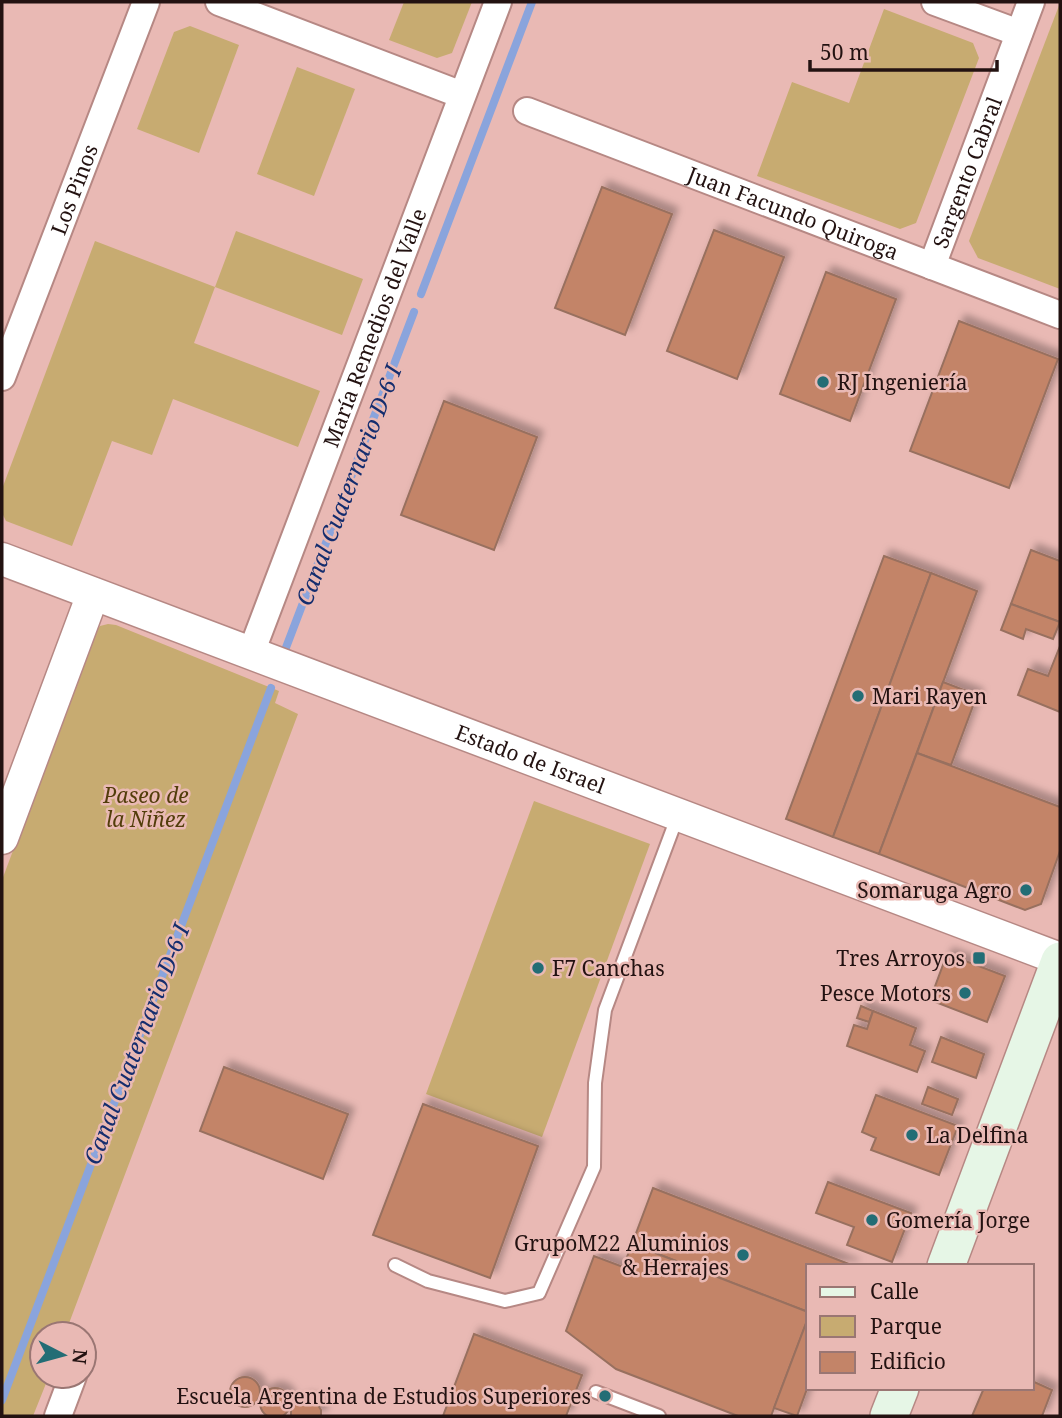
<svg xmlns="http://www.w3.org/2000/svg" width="1062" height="1418" font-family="'Noto Serif',serif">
<defs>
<filter id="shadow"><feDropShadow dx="6" dy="-6" stdDeviation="3.5" flood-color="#0004"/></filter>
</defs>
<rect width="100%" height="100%" fill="#e9b9b4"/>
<g fill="#c7ab71">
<path d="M404,2H472L452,53L437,58L389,40Z"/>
<path d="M1060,3V289L978,258L969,241Z"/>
<path d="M884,9L973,43L979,58L916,223L900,229L757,176L792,82L849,103Z"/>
<path d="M190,26L239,45L199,153L137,129L174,32Z"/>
<path d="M297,67L355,89L314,196L257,174Z"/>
<path d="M236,231L363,279L342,335L215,287L194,343L320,391L298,447L173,399L152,455L112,441L72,546L6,521L2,513V489L95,241L215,287Z"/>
<path d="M108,624L116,625L279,691L275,703L298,714L65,1334H42V1376H49L33,1416H2V880L95,632L100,626Z"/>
<path d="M534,801L650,844L542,1137L426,1094Z"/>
</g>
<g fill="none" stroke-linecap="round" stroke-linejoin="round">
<g stroke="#8aa4dc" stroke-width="8">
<path d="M421,294L532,2"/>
<path d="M282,658L414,312"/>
<path d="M2,1400L271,688"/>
</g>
</g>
<g fill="#c38468" stroke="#98705f" stroke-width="2" filter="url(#shadow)">
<path d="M602,187L672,214L625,335L555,308Z"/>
<path d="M714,230L784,257L737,379L667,351Z"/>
<path d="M826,272L896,299L850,421L780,394Z"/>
<path d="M959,321L1058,359L1009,488L910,451Z"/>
<path d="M444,401L537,437L494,550L401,515Z"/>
<path d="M1031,550L1060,561V622L1011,604Z"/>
<path d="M884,556L931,573L833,837L786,819Z"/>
<path d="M931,573L977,591L879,854L833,837Z"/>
<path d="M1011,604L1060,622L1053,639L1026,629L1023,639L1001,630Z"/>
<path d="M1060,646V712L1018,695L1028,669L1048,676Z"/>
<path d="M943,682L977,695L951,765L917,753Z"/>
<path d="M917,753L1060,807V851L1041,904L1025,910L879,854Z"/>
<path d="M947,954L1005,976L987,1022L930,1000Z"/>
<path d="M861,1006L873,1011L869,1022L857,1018Z"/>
<path d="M873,1011L916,1028L910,1045L925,1051L917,1072L847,1046L854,1025L867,1029Z"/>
<path d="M941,1037L984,1054L976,1078L932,1062Z"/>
<path d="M224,1067L348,1114L323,1179L200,1131Z"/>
<path d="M928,1087L958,1099L952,1115L922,1104Z"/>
<path d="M876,1095L958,1126L939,1175L871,1150L876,1138L862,1132Z"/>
<path d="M423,1104L538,1146L490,1278L373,1235Z"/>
<path d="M828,1182L911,1213L892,1262L847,1245L854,1227L816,1213Z"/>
<path d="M653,1188L854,1266H808V1312L632,1244Z"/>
<path d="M632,1244L808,1312V1318L771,1416H738L616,1369L566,1331L594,1256L623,1267Z"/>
<path d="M808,1318V1386L797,1416L774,1408Z"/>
<path d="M474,1334L582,1375L566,1416H443Z"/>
<circle cx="245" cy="1392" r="15"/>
<path d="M1032,1381L1052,1390L1042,1416H972L984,1388H1032Z"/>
<circle cx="275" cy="1403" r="15"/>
<path d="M304,1399L314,1401L318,1405L321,1410V1416H291V1409L294,1404Z"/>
</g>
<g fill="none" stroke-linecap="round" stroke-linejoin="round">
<defs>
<g id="service">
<path d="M395,1265L428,1281L505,1301L539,1293L594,1167L595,1083L605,1010L678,815"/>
<path d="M596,1392L659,1416"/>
</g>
<g id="minor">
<path d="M219,2L462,95"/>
<path d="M935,2L1019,33"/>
<path id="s1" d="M527,111L1060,315"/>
<path id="s2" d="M932,266L1031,2"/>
<path id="s3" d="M2,377L146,2"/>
<path id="s4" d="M251,653L498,2"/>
<path d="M58,1416L73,1376"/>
</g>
<g id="tertiary">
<path id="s5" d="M2,559L1060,959"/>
<path d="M2,838L93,594"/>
</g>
<g id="secondary">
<path d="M946,1266L1060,961"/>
<path d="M889,1416L900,1388"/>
</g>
</defs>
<use href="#service" stroke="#b68884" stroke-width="16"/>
<use href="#minor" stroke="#b68884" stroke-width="30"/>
<use href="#tertiary" stroke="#b68884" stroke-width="35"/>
<use href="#secondary" stroke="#b68884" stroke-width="40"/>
<use href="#service" stroke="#fff" stroke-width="12"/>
<use href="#minor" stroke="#fff" stroke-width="26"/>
<use href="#tertiary" stroke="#fff" stroke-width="32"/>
<use href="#secondary" stroke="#e6f6e6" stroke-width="37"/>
</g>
<g fill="#236d75" stroke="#e9b9b4" stroke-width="2.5">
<circle cx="823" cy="382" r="7"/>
<circle cx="858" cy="696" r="7"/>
<circle cx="1026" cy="890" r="7"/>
<rect x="972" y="951" width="14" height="14" rx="3.5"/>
<circle cx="538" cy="968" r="7"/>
<circle cx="965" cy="993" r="7"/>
<circle cx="912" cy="1135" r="7"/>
<circle cx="872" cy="1220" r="7"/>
<circle cx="743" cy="1255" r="7"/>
<circle cx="605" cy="1396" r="7"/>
</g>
<g text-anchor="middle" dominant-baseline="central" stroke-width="5" stroke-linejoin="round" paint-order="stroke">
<g font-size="21" fill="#231211" stroke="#e9b9b4">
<text stroke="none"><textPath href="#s2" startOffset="100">Sargento Cabral</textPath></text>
<text stroke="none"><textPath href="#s3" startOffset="201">Los Pinos</textPath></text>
<text stroke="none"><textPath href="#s1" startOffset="285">Juan Facundo Quiroga</textPath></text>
<text stroke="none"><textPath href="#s4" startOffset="348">María Remedios del Valle</textPath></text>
<text stroke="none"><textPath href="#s5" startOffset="565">Estado de Israel</textPath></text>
</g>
<g font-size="21" fill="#231211" stroke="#e9b9b4" text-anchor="start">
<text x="837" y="382">RJ Ingeniería</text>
<text x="872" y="696">Mari Rayen</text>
<text x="1012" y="890" text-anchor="end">Somaruga Agro</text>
<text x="965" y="958" text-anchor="end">Tres Arroyos</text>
<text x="552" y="968">F7 Canchas</text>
<text x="951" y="993" text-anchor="end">Pesce Motors</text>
<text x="926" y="1135">La Delfina</text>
<text x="886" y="1220">Gomería Jorge</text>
<text x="729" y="1243" text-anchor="end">GrupoM22 Aluminios<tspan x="729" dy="24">&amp; Herrajes</tspan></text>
<text x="591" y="1396" text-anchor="end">Escuela Argentina de Estudios Superiores</text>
</g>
<g font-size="21" font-style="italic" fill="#523d0a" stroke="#e9b9b4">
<text x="146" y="795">Paseo de<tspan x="146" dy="24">la Niñez</tspan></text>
</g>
<g font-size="23" font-style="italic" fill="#142d6e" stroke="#e9b9b4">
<text transform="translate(348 485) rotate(-69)">Canal Cuaternario D-6 I</text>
<text transform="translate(136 1044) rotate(-69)">Canal Cuaternario D-6 I</text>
</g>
</g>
<rect width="1062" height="1418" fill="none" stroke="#231211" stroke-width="7"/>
<rect x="806" y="1264" width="228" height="126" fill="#e9b9b4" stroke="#9a7673" stroke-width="2"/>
<rect x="820" y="1287" width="35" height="10" fill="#e6f6e6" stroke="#9a7673" stroke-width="2"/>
<text x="870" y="1299" font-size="21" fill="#231211">Calle</text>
<rect x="820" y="1316" width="35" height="21" fill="#c7ab71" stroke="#9a7673" stroke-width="2"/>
<text x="870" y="1334" font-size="21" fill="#231211">Parque</text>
<rect x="820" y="1352" width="35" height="21" fill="#c38468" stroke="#9a7673" stroke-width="2"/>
<text x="870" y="1369" font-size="21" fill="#231211">Edificio</text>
<g transform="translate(63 1355) rotate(96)"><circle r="33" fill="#e9b9b4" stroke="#9a7673" stroke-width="2"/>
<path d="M0-5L12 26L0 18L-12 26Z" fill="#236d75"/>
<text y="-10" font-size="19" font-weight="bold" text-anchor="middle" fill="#231211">N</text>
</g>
<path d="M810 60v10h187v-10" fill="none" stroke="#231211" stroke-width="3.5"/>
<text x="820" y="60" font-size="21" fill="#231211" stroke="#e9b9b4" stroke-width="5" paint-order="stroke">50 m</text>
</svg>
